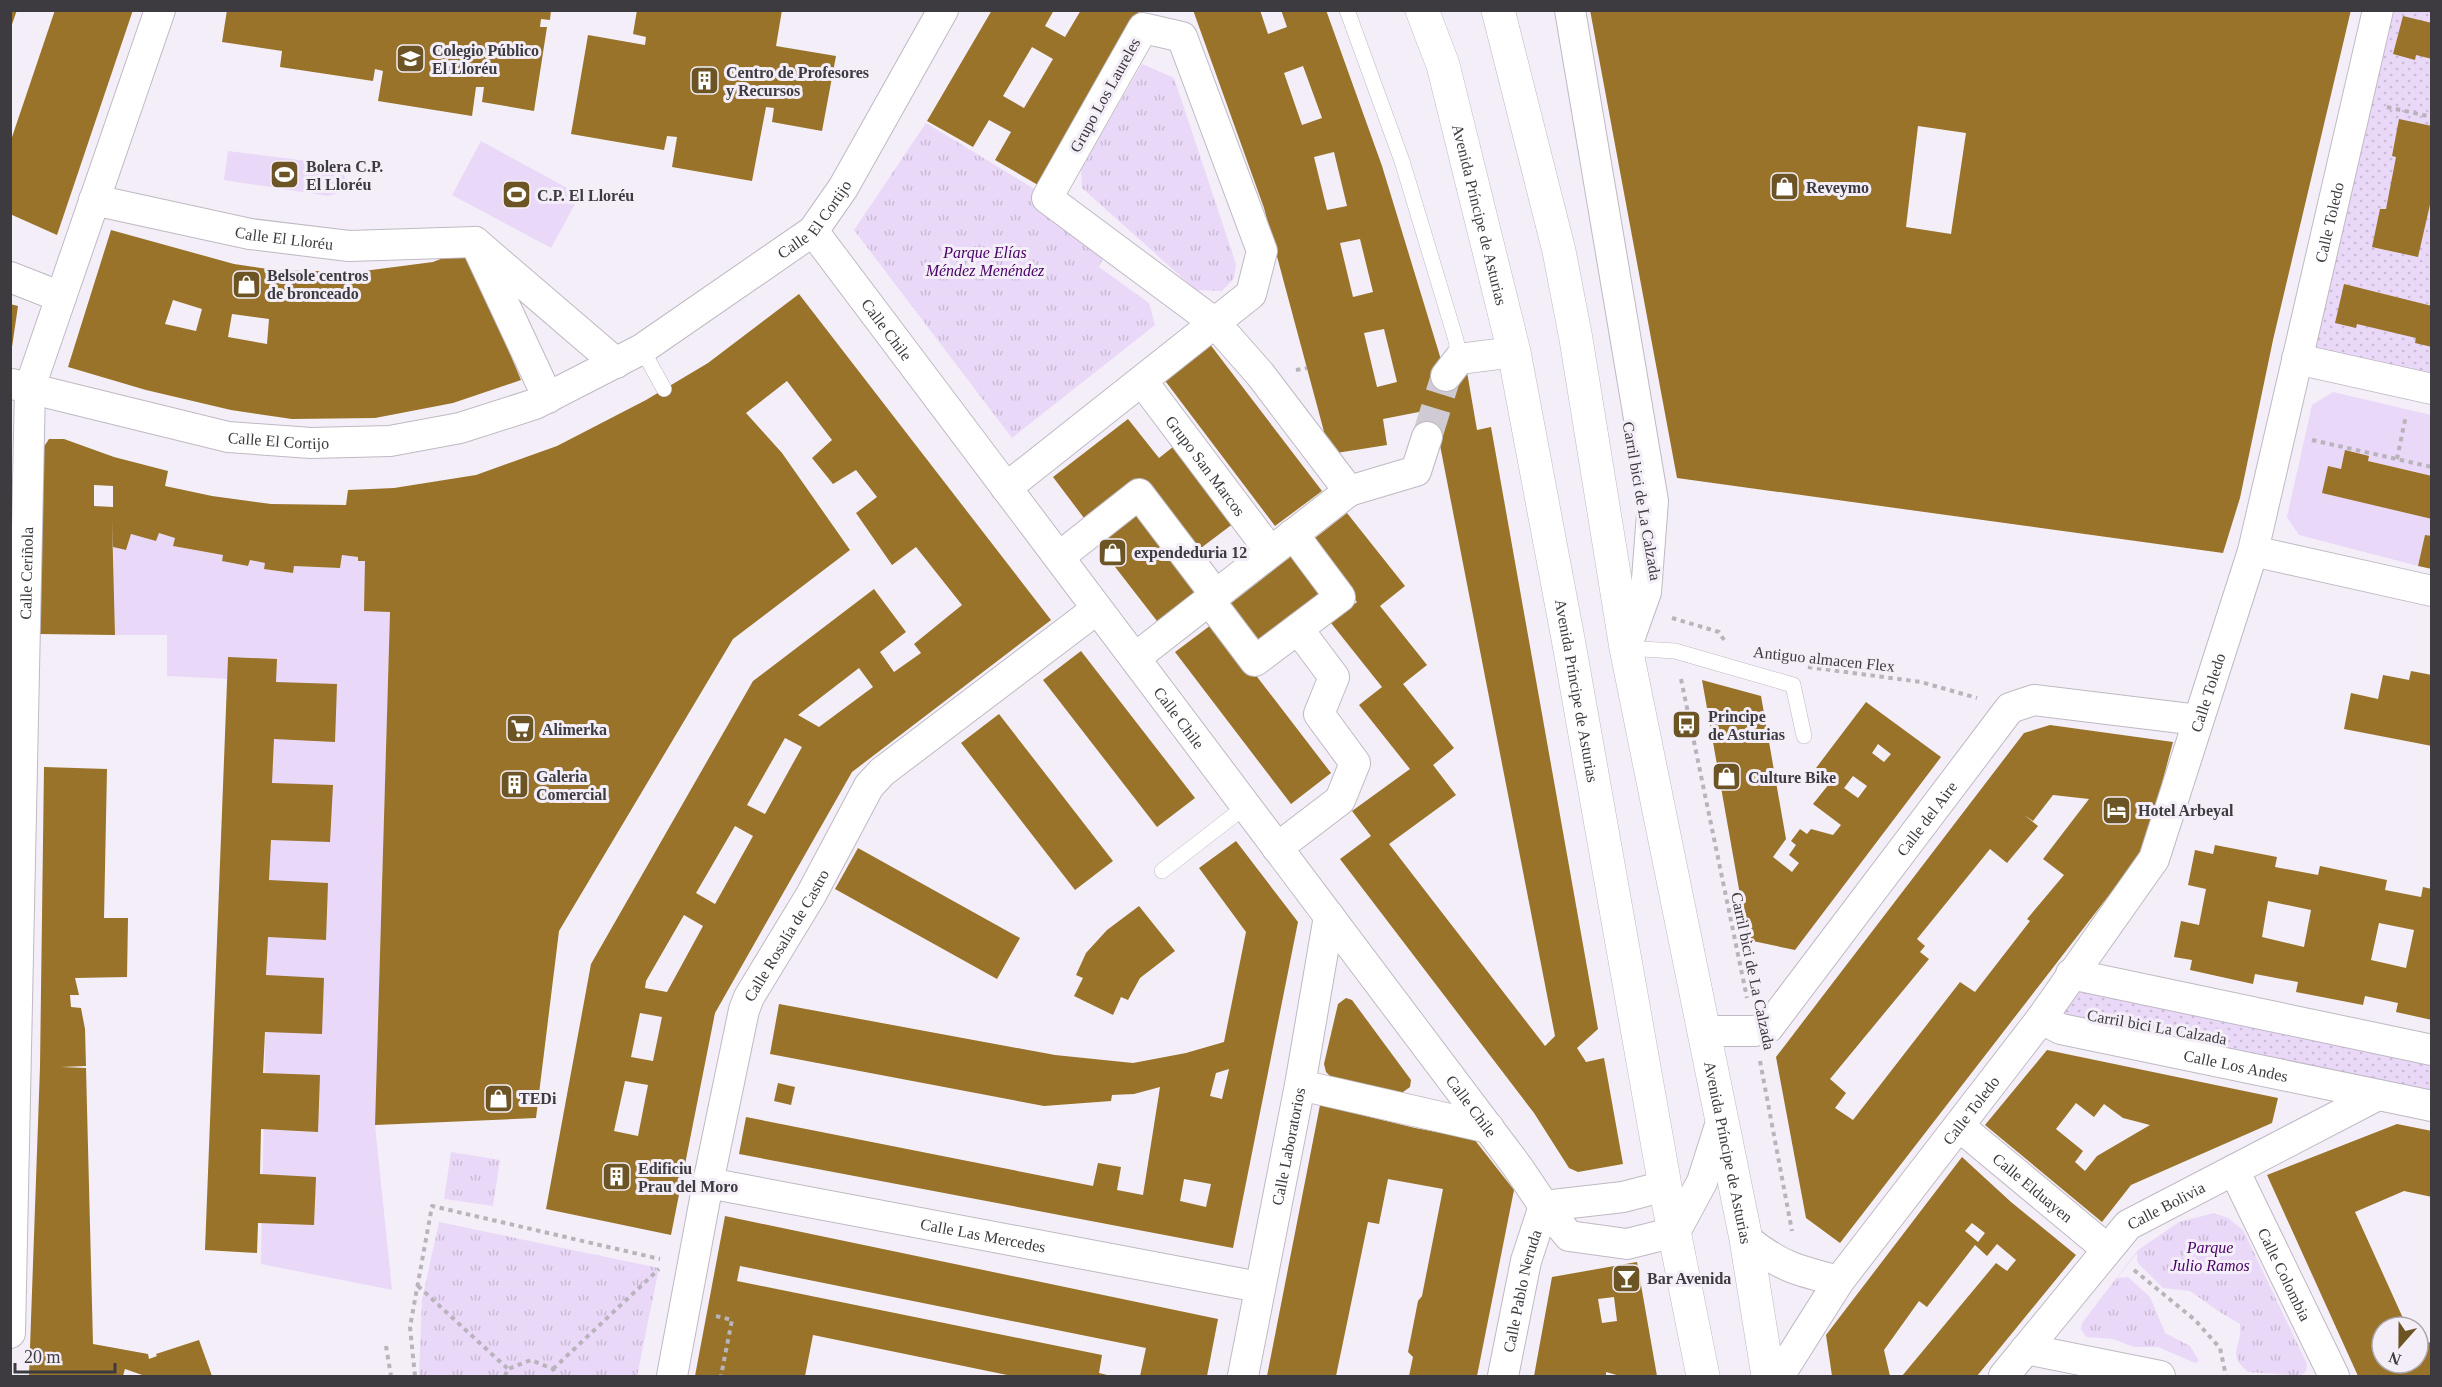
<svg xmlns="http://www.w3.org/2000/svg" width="2442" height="1387" font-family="Georgia,serif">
<defs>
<pattern id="grass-dots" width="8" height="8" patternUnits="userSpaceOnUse" patternTransform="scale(1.5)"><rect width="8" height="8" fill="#ead8f8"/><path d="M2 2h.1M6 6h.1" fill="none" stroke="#cabad6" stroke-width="1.8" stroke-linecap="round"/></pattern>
<pattern id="park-tufts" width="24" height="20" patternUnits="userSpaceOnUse" patternTransform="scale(1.5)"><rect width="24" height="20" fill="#ead8f8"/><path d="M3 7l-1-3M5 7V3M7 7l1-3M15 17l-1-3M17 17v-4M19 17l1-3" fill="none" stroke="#cabad6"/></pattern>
</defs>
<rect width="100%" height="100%" fill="#f4eef8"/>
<g fill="url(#grass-dots)">
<path d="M2378,11H2431V389L2297,359Z"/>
<path d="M2071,974L2431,1050V1106L2041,1019Z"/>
</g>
<g fill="url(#park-tufts)">
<path d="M1142,64L1174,78L1236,264L1234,278L1222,291L1196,290L1082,188L1081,169Z"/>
<path d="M926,123L1041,193L1106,253L1099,267L1149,303L1155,325L1012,438L854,230Z"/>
<path d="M451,1152L500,1160L493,1206L444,1199Z"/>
<path d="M2214,1213L2228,1218L2243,1230L2307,1364L2306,1371L2301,1376L2248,1372C2225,1353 2243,1347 2240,1324L2218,1311L2190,1291L2163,1288L2139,1264L2137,1261V1253L2117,1278L2128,1277L2150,1297L2165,1333L2190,1346L2199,1361L2195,1363L2158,1347H2134L2113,1339L2086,1337L2081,1329L2082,1323L2138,1250L2179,1222Z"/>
<path d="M439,1222L659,1268L637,1376H419L422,1300Z"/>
</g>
<g fill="#ead8f8">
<path d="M481,141L580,195L551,248L452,195Z"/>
<path d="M228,151L331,164L342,169L346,181L341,192L328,196L224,180Z"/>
<path d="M2333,392L2431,415V536L2425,535L2418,566L2299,535L2287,517L2312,405Z"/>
<path d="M159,533L175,538L173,546L223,555L222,561L247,566L250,560L265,563V569L292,573L294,566L340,568L342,555L358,557V561H365L390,612L375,1125L392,1290L261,1264L272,681L167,676V635H115L113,547L126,550L131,534L156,541Z"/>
</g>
<g fill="#987329" fill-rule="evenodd">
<path d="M10,10H17L11,27H10Z"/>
<path d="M55,10H133L57,235L10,214V143Z"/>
<path d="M227,10H551L550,20L541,19L540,27H547L534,111L482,102L484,87H476L472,116L378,101L383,71L375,69L373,81L280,67L282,51L222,42Z"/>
<path d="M637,10H782L776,46L836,56L822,131L772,122L774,108L766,107L752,181L672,167L677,137L667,136L664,150L571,134L588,35L645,45L646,37L633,34Z"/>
<path d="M992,10H1054L1045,26L1065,37L1081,10H1140L1038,185L995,160L1011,132L989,120L973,147L927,121ZM1032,47L1053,59L1024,108L1003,96Z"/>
<path d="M1193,10H1260L1268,34L1287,27L1281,10H1326L1382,166L1446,376L1467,372L1477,430L1491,427L1598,1029L1577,1048L1586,1062L1604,1058L1623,1164L1578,1172L1569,1168L1534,1113L1340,859L1371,836L1352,811L1410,769L1359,705L1382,687L1331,623L1357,602L1310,542L1347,513L1405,586L1380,606L1427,665L1403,684L1454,748L1433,765L1456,795L1389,844L1545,1046L1555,1036L1438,435L1427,437L1424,411L1383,419L1387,445L1330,454L1264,208ZM1303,66L1322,118L1302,125L1284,73ZM1334,152L1347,206L1327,210L1314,157ZM1360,239L1373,292L1353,297L1340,243ZM1384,329L1397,382L1377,387L1364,333Z"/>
<path d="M1590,10H2351L2273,340L2240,498L2223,553L1677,478ZM1918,126L1966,133L1951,234L1906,227Z"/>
<path d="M2403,16L2432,23V59L2416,55L2415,60L2393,54Z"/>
<path d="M2399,119L2432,126V196L2418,257L2372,247L2380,209H2386L2396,157L2392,156Z"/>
<path d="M111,230L234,264L275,270L356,272L433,262L466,249L521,380L453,403L375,418L292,419L231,410L146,390L68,367ZM173,300L202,309L196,331L165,324ZM232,314L269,319L267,344L228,337Z"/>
<path d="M2344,284L2432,306V347L2415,343L2416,338L2357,324L2356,328L2335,323Z"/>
<path d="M799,294L1051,620L852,772L715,1013L671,1235L546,1209L591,964L753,681L874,589L906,632L880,652L894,672L921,653L914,644L962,605L916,547L892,565L856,513L877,497L856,470L833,484L812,458L832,440L787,381L746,413L782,453L850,550L733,639L559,931L536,1118L375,1125L390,612L364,611L365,561H358V557L342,555L340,568L294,566L293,573L264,569L265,563L250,560L248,566L222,561L223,555L173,546L175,538L159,533L156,541L131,534L126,550L113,547L112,519L115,635L39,634L43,448L49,439H64L114,457L168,471L165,486L212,496L271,504L346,505L348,490L394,488L476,475L557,446L646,400L708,363ZM94,485L113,486V507L94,506ZM859,668L873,687L819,727L798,715ZM785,738L802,747L765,814L747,805ZM735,826L753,836L715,904L696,893ZM684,915L703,926L667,992L645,988L646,981ZM640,1013L662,1017L653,1061L631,1057ZM625,1081L648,1085L638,1136L614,1131Z"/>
<path d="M10,304L18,306L12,347H10Z"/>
<path d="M1209,343L1322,491L1275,526L1163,378Z"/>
<path d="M1128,419L1159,458L1178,443L1238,520L1193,554L1138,483L1087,522L1053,477Z"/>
<path d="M2345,450L2369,456L2368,461L2432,476V519L2322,493L2328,466L2341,469Z"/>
<path d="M1139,507L1200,588L1157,621L1095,541Z"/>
<path d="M2425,535L2432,536V569L2418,566Z"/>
<path d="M1298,551L1327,589L1254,646L1225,608Z"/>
<path d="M1215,622L1331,773L1291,804L1175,652Z"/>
<path d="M1081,651L1195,798L1157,827L1043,680Z"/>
<path d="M228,657L277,659L276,682L337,684L335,742L274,739L272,783L333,785L330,842L271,840L269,880L328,883L326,940L268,937L266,975L324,978L322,1034L265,1032L263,1073L320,1075L318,1132L261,1129L260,1174L316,1177L314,1225L258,1223L257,1253L205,1250Z"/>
<path d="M2411,671L2432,675V746L2344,729L2351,693L2378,699L2383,675L2409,680Z"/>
<path d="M1702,680L1761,696L1786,839L1773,857L1792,872L1799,863L1789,855L1796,845L1791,841L1800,829L1807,834L1811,829L1833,835L1841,825L1813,804L1833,779L1816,768L1866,702L1941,757L1795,950L1748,940ZM1878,744L1891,754L1884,762L1872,753ZM1853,776L1867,786L1858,798L1844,788Z"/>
<path d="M999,714L1113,861L1075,890L961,743Z"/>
<path d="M2050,725L2173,742L2144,850L1840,1243L1806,1218L1776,1057L2024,733ZM2053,795L2089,799L2043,859L2064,875L2027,919L2030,921L1975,992L1960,982L1853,1120L1835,1108L1846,1093L1830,1079L1929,959L1920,952L1925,946L1917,939L1990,849L2007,863L2038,826L2024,815L2033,821Z"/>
<path d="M44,767L107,769L104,918H128L127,977L75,978L79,995H70L71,1007L81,1008L85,1029L86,1066L61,1067L86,1068L93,1344L148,1354L149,1359L157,1356L156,1354L199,1340L212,1376H145L125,1369L123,1376H29L40,1067Z"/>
<path d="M1236,841L1298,922L1233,1248L739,1154L746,1117L1093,1186L1098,1163L1121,1167L1117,1190L1143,1195L1160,1087L1134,1094L1112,1095L1111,1101L1044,1106L770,1054L779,1004L1055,1055L1133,1063L1186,1053L1224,1042L1246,932L1199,868ZM1229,1069L1222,1099L1210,1096L1216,1073ZM1184,1179L1211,1184L1206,1207L1180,1201Z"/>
<path d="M2215,845L2277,857L2275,867L2318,875L2320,866L2387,880L2385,890L2421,897L2423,887L2432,889V1020L2396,1012L2398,1003L2365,996L2363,1005L2296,992L2298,982L2255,974L2253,984L2190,970L2192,960L2174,957L2181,921L2199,925L2206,889L2188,885L2195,850L2213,854ZM2268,901L2311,910L2304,947L2262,937ZM2379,923L2414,930L2406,968L2371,960Z"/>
<path d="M858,848L1020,938L997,979L835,889Z"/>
<path d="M1139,906L1175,951L1140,978L1128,1000L1121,997L1113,1015L1074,996L1083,978L1076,975L1086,953L1107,930Z"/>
<path d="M1346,998L1352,1000L1411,1080L1410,1087L1403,1092H1393L1332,1078L1326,1072L1324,1064L1338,1004Z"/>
<path d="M2047,1050L2278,1098L2272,1123L2131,1185L2102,1222L1985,1125ZM2076,1103L2094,1117L2104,1104L2123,1118L2150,1125L2097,1156L2085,1171L2075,1162L2083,1151L2056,1129Z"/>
<path d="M778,1083L795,1087L791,1105L774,1101Z"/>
<path d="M1320,1105L1415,1128L1474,1139L1514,1190L1477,1376H1409L1413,1357L1408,1352L1418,1301L1422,1296L1443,1189L1388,1179L1379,1224L1368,1222L1336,1376H1267Z"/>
<path d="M2397,1124L2432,1131V1197L2404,1191L2355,1212L2407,1327H2382V1363H2418V1340L2432,1343V1376H2358L2267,1175Z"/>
<path d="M1962,1157L2011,1202L2076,1255L1977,1376H1902L1996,1263L2007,1271L2016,1260L1997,1244L1987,1256L1975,1245L1927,1307L1919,1301L1884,1350L1890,1376H1832L1826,1335ZM1972,1223L1985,1233L1978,1242L1965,1231Z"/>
<path d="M725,1216L1218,1319L1207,1376H1140L1146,1348L740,1266L737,1281L1102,1355L1099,1373L1111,1376H1012L813,1335L805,1376H695Z"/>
<path d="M1637,1262L1657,1376H1620L1606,1372V1376H1534L1552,1277ZM1614,1297L1617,1321L1602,1323L1598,1299Z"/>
</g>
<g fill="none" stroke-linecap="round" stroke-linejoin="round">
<path stroke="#cfcad3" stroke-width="30" stroke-dasharray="30 15" stroke-linecap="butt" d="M1427,437L1446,376"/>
<defs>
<g id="lane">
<path d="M1347,10L1402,161L1456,340L1459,359"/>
<path d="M642,349L664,389"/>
<path d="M1626,648L1675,651L1793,685L1804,736"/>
<path d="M1162,871L1246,806"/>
</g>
<g id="street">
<path d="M1570,10L1653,501L1646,592L1626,648"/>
<path id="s1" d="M94,200L250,234L349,246L475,242"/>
<path id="s2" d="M813,231L1517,1166L1544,1206L1569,1236L1627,1244L1675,1232L1702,1182L1721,1122"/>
<path d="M10,277L61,297"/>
<path d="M2297,359L2432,389"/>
<path d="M1446,376L1459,359L1514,352"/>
<path id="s3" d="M1142,381L1270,551"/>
<path id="s4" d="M12,384L228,437L311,443L390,441L460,428L535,404L642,349L813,231L843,188L943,10"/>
<path d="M548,398L475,242L616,363"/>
<path d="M1006,488L1251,294L1262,251L1182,37L1143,28L1047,198L1215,323L1260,374L1349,491L1416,471L1427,437"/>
<path d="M2253,551L2432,591"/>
<path d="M1059,557L1139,494L1215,594"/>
<path d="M1209,600L1255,661L1340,597L1293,534"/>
<path d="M1135,658L1349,491"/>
<path d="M1277,848L1340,800L1355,763L1319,714L1334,677L1298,629"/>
<path d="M2071,974L2432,1050"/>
<path id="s5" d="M2041,1019L2061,1029L2432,1106"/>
<path id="s6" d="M1703,1031H1754L1768,1028L2010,708L2034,700L2198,720"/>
<path d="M1300,1085L1489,1128"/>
<path id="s7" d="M1959,1126L2107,1249"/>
<path id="s8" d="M2234,1170L2334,1376"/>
<path id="s9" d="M708,1183L1259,1287"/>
<path d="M1544,1206L1623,1197L1665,1186"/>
<path d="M1746,1239C1779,1266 1798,1271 1839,1281"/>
<path id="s10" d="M10,1333L30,387L160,10"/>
<path d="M2026,1349L2160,1376"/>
<path id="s11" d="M672,1376L708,1183L744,1010L749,997L811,895L869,786L882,772L1097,609"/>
<path id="s12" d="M1243,1376L1300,1085L1329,916"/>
<path id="s13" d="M1503,1376L1526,1261L1544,1206"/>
<path id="s14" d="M1779,1376L1839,1281L2041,1019L2154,859L2253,551L2378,10"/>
<path id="s15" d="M2004,1376L2128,1225L2378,1095"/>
</g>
<g id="highway">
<path id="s16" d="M1422,10L1443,65L1514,352L1569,644L1665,1186L1703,1376"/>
<path id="s17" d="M1498,10L1559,251L1576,339L1626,648L1746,1239L1768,1376"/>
</g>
</defs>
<use href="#lane" stroke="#bfb9c3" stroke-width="16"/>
<use href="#street" stroke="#bfb9c3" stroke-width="32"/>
<use href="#highway" stroke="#bfb9c3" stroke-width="34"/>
<g stroke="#b9b4bc" stroke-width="4" stroke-dasharray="4.5 4.5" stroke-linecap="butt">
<path d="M2387,107L2432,117"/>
<path d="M1296,370L1307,368"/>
<path d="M2312,440L2432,467"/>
<path d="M2397,459L2406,415"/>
<path d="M1672,618L1719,632L1724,640"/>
<path d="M1808,667L1921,682L1977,698"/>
<path d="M1681,679L1747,998"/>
<path d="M1760,1061L1792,1231"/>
<path d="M2134,1270L2195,1320L2220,1348L2226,1376"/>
<path d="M418,1286L508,1369"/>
<path d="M716,1316L732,1320L721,1376"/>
<path d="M386,1346L391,1376"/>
<path d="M553,1369L659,1269"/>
<path d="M415,1376L410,1327L432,1206L660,1259"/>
<path d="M505,1376L508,1369L531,1360L553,1369L556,1376"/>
</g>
<use href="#lane" stroke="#fff" stroke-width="15"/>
<use href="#street" stroke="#fff" stroke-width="30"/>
<use href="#highway" stroke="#fff" stroke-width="33"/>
</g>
<defs>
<symbol id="school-square" viewBox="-11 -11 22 22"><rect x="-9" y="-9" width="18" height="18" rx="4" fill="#6c5425" stroke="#f4eef8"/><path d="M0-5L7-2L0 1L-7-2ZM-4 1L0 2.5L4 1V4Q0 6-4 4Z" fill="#fff"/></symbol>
<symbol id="building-square" viewBox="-11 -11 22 22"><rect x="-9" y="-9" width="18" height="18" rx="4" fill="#6c5425" stroke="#f4eef8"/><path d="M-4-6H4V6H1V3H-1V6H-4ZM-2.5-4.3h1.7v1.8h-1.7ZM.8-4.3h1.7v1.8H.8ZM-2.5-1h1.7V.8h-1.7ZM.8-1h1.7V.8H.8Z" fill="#fff"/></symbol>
<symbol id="stadium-square" viewBox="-11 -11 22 22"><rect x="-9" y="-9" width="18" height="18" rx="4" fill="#6c5425" stroke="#f4eef8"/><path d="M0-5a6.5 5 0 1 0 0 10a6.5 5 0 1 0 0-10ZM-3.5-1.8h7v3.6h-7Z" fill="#fff"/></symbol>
<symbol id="shop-square" viewBox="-11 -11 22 22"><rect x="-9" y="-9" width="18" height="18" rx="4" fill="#6c5425" stroke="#f4eef8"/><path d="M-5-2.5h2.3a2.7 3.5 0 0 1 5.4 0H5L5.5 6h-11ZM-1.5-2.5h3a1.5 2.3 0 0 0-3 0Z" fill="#fff"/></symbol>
<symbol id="bus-square" viewBox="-11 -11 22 22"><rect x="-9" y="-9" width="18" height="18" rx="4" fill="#6c5425" stroke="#f4eef8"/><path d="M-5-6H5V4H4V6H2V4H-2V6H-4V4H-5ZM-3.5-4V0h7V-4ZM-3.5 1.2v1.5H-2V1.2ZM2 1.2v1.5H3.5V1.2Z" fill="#fff"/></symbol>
<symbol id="supermarket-square" viewBox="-11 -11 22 22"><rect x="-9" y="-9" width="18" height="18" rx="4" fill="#6c5425" stroke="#f4eef8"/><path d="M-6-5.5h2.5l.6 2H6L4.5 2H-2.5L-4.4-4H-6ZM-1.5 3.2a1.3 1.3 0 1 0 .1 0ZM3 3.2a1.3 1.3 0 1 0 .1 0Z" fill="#fff"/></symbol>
<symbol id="hotel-square" viewBox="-11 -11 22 22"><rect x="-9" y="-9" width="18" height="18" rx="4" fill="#6c5425" stroke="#f4eef8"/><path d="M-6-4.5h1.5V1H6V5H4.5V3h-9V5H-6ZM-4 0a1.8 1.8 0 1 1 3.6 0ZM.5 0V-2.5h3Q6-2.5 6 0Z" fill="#fff"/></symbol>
<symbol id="bar-square" viewBox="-11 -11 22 22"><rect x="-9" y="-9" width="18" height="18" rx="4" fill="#6c5425" stroke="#f4eef8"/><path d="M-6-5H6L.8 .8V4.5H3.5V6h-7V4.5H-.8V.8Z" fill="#fff"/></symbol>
</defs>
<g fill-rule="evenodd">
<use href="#school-square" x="394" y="42" width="33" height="33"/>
<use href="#building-square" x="688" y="64" width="33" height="33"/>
<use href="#stadium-square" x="268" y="158" width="33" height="33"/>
<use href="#shop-square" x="1768" y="170" width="33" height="33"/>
<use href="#stadium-square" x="500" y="178" width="33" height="33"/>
<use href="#shop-square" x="230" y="268" width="33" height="33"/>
<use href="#shop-square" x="1096" y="536" width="33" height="33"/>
<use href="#bus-square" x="1670" y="708" width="33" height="33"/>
<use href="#supermarket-square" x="504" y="712" width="33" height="33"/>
<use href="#shop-square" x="1710" y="760" width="33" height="33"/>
<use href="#building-square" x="498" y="768" width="33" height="33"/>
<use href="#hotel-square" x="2100" y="794" width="33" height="33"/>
<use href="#shop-square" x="482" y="1082" width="33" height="33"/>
<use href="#building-square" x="600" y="1160" width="33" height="33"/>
<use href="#bar-square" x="1610" y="1262" width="33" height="33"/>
</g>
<g text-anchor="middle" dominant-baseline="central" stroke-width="6" stroke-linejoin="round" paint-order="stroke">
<g font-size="16" font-weight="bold" fill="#3d3b3f" stroke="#f4eef8" text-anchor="start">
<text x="432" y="50">Colegio Público<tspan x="432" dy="18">El Lloréu</tspan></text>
<text x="726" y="72">Centro de Profesores<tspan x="726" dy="18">y Recursos</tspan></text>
<text x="306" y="166">Bolera C.P.<tspan x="306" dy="18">El Lloréu</tspan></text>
<text x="1806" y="187">Reveymo</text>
<text x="537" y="195">C.P. El Lloréu</text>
<text x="267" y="275">Belsole centros<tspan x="267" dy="18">de bronceado</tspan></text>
<text x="1134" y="552">expendeduria 12</text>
<text x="1708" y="716">Principe<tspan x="1708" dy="18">de Asturias</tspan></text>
<text x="542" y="729">Alimerka</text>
<text x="536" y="776">Galeria<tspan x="536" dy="18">Comercial</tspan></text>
<text x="1748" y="777">Culture Bike</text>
<text x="2138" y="810">Hotel Arbeyal</text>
<text x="519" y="1098">TEDi</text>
<text x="638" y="1168">Edificiu<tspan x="638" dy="18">Prau del Moro</tspan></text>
<text x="1647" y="1278">Bar Avenida</text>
</g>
<g font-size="16" fill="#3d3b3f" stroke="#f4eef8">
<text transform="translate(1105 95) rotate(-61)">Grupo Los Laureles</text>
<text stroke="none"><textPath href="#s16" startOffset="213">Avenida Príncipe de Asturias</textPath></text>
<text stroke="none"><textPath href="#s4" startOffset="872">Calle El Cortijo</textPath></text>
<text stroke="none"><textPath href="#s14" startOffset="1300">Calle Toledo</textPath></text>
<text stroke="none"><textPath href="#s1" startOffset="194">Calle El Lloréu</textPath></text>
<text stroke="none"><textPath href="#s2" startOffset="123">Calle Chile</textPath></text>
<text stroke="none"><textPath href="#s4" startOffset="273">Calle El Cortijo</textPath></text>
<text stroke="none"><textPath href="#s3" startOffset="106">Grupo San Marcos</textPath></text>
<text transform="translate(1642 501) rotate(80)">Carril bici de La Calzada</text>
<text stroke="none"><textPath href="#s10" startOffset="760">Calle Ceriñola</textPath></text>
<text transform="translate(1824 659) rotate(6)">Antiguo almacen Flex</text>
<text stroke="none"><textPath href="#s16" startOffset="699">Avenida Príncipe de Asturias</textPath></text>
<text stroke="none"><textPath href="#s14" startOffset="814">Calle Toledo</textPath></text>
<text stroke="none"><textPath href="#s2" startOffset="609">Calle Chile</textPath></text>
<text stroke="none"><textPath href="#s6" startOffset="328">Calle del Aire</textPath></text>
<text stroke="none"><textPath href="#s11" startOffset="459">Calle Rosalía de Castro</textPath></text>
<text transform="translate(1753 971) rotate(78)">Carril bici de La Calzada</text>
<text transform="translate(2157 1027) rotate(10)">Carril bici La Calzada</text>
<text stroke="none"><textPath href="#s5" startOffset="201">Calle Los Andes</textPath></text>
<text stroke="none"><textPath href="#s2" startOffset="1095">Calle Chile</textPath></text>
<text stroke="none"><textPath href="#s14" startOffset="328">Calle Toledo</textPath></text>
<text stroke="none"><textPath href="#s12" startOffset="234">Calle Laboratorios</textPath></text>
<text stroke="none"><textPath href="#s17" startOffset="1166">Avenida Príncipe de Asturias</textPath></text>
<text stroke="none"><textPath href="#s7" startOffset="96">Calle Elduayen</textPath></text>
<text stroke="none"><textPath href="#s15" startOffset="238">Calle Bolivia</textPath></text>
<text stroke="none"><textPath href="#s9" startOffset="280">Calle Las Mercedes</textPath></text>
<text stroke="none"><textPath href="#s8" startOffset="116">Calle Colombia</textPath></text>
<text stroke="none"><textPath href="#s13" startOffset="87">Calle Pablo Neruda</textPath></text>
</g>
<g font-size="16" font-style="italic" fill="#470066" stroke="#f4eef8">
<text x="985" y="252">Parque Elías<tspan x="985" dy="18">Méndez Menéndez</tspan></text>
<text x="2210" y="1247">Parque<tspan x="2210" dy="18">Julio Ramos</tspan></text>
</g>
</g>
<rect width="2442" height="1387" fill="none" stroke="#3d3b3f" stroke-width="24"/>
<g transform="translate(2400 1345) rotate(201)"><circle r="28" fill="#f4eef8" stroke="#aba6ae" stroke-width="1.5"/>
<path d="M0-4.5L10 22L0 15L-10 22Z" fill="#6c5425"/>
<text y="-9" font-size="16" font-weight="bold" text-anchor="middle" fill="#3d3b3f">N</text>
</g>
<path d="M15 1363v9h100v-9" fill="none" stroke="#3d3b3f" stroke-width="3"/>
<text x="24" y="1363" font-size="18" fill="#3d3b3f" stroke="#f4eef8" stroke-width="4.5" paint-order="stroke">20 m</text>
</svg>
